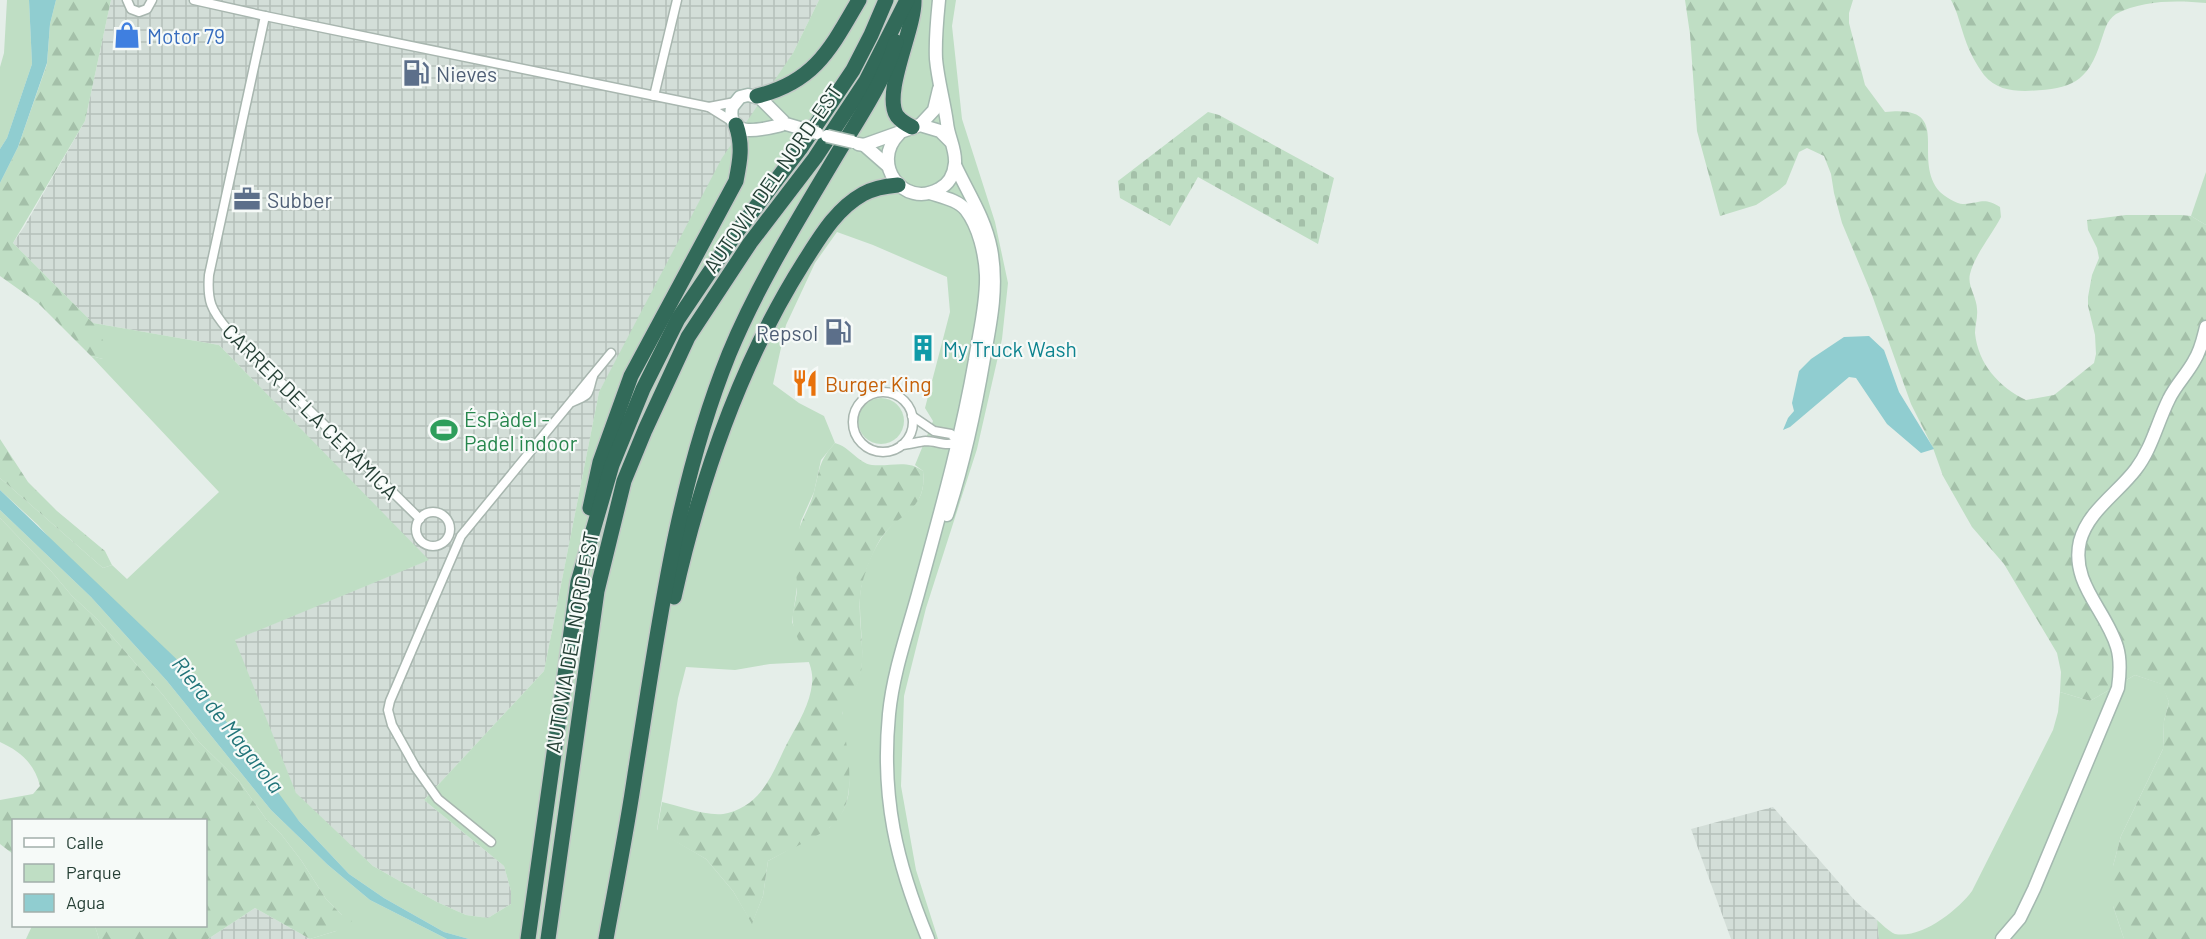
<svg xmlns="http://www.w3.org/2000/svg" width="2206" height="939" font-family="Barlow,sans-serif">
<defs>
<pattern id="industrial-grid" width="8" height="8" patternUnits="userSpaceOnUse" patternTransform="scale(1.5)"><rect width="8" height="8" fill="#d3ded8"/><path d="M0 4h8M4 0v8" fill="none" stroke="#b5c0ba"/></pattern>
<pattern id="forest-firs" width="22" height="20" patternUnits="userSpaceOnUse" patternTransform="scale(1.5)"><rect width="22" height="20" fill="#bfdec4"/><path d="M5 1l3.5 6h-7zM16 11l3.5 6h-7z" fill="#a4c0a9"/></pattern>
<pattern id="cemetery-stones" width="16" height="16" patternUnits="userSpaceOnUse" patternTransform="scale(1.5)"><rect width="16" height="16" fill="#bfdec4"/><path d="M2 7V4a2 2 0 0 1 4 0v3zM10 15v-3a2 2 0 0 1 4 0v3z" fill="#a4c0a9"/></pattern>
</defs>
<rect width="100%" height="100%" fill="#e5eee9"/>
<g fill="url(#industrial-grid)">
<path d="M111,0H819L793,53L599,392L544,671L424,800L504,866L511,891V904L488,918L466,915L437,902L373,866L296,794L234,640L428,560L219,345L93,323L13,243L24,227L85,121Z"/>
<path d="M1773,807L1856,902L1877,920L1879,939H1731L1691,829Z"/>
<path d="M255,908L310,939H208Z"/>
</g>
<g fill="#bfdec4" fill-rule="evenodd">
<path d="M7,0H29L32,64L7,138L0,149V67L4,53Z"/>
<path d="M819,0H956L952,26L962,119L995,222L1008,283L1002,339L977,449L926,608L904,696L901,786L916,870L938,939H469L444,932L384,898L349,874L299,821L38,525L0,490V478L103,568L112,565L127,579L219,492L91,356L103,359L97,332L93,323L219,345L429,560L235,640L296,793L373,866L437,902L466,915L488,918L511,904V891L504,866L424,800L544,671L599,392L722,158L793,53ZM837,232L873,245L947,277L950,312L925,408L933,421L915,465L923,471C927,508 904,509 885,533C872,550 860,579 860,600C859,624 866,655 859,678C856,691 843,701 842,715C840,753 866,795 830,827L768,861L763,896L752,923L733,891L706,859L657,830L678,698L686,667L735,670L770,664L810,662L792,622L797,587L799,531L801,521L814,492L821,460L835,443L824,416L799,403L773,384L786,325L815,263Z"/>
<path d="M2206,172V225L2191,216Z"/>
<circle cx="881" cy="421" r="23"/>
<path d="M0,510L91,597L167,681L271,810L328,865L370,900L447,939H310L336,931L342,915L326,899L301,860L281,834L266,819L239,781L199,742L163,695L97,619L72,596L51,571L0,518Z"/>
<path d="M2135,675L2162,684L2169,702L2164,721L2163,749L2121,836L2113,866V906L2124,939H1879L1877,920C1882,924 1888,931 1895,934C1922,939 1958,910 1972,891L2053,730L2058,712L2060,692L2090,701Z"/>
<path d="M32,926H95L99,939H26Z"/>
</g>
<g fill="url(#forest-firs)">
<path d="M56,0H111L85,121L13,243L93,323L109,351L103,359L91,356L38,303L0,276V183L18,147L47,64L50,24Z"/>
<path d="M1685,0H1853L1849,13V23L1865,85L1885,112C1956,104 1910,158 1940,192C1944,196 1958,205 1964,204C1981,203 1984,197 2000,207L2001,217C1993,233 1974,256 1970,274C1967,286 1977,297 1977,309C1978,317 1975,325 1975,333C1978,364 1999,387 2026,400L2054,395L2094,363L2096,354L2095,335L2088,306V297L2092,275L2099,258L2097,248L2088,230L2087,220L2126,215H2181L2191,216L2206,225V939H2124L2113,906V866L2121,836L2163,749L2164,721L2169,702L2161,684L2135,675L2090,701L2060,692L2061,672L2057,653L2004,564L1972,527L1943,476L1933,448L1911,404L1872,295L1842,223L1834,193L1831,174L1824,156L1807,148L1799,152L1786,184L1779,190L1756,205L1720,216L1697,131L1690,34Z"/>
<path d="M1951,0H2206V3C2177,0 2142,0 2116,14C2106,21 2105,30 2101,41C2087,86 2068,89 2025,91C2009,91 1995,88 1984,75C1976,64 1969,51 1965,39C1960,25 1958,13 1951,0Z"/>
<path d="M0,439L28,482L57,511L105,551L112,565L103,568L0,478Z"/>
<path d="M835,443C850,447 858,463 872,465C891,467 907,459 923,471C928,514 893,513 877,545C869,561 861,581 860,598C858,624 866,651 860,677C856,691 846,701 842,714C846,748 862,805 829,828C810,841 788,850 768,861L763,896L752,924L733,891L706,859L657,831L662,802C680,806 710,818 728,813C766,803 774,767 790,738C799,722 810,703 812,684C815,661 797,645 793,624C791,613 797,600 797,588C797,574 794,561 795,547C796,527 809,511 814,492C820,469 818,462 835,443Z"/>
<path d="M0,518L51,571L72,596L97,619L163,695L199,742L239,781L266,819L281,834L301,860L326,899L342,915L352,921L336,931L310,939L255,908L208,939H99L95,926H206V820H14L13,854L0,844V800L33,794L40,786C35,764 20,751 0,742Z"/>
</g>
<path fill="url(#cemetery-stones)" d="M1208,112L1219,115L1334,178L1318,244L1198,177L1170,226L1120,198L1118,181Z"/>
<g fill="#90cdd0">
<path d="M29,0H56L50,24L47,63L18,147L0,183V149L7,138L32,64Z"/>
<path d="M1869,336L1884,350L1899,392L1934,449L1921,453L1887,424L1856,378L1849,377L1790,427L1783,430L1788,418L1794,411L1792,403L1799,371L1811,359L1844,337Z"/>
<path d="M0,490L190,672L299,821L349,874L384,898L444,932L469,939H447L370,900L328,865L271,810L167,681L91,597L0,510Z"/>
</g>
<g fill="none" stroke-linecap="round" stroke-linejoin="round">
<defs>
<g id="street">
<path d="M127,0L131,9L139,12L147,9L152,0"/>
<path d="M194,0L265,16L709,107L733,122"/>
<path d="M265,16L209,275C207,301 211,310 228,330L420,519"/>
<path d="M654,96L677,0"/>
<path d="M709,107L735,102"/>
<circle cx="883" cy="422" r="30"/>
<path d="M572,402C592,394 587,395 593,376"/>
<path d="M912,416L934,431L951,434L959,443"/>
<path d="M902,445C910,444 918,442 926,441C938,441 947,448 959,441"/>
<circle cx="433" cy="529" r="17"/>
<path d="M491,842L438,799L416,768L392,725L388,710L390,701L461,536L611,353"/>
</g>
<g id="secondary">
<path d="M748,95L760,98L786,124C767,128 726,142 732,107L740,97Z"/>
<path d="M920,125L934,110L939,89"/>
<path d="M899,134C870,163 903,209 939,189C949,184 954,174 955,163C956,149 948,136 947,123C944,101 938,81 936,59C935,39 937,20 939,0"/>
<path d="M858,144L864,145L888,166"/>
<path d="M864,145L920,125L940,131L950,141"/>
<path d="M947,515C964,463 975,411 984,358C991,321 998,286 991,249C985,218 968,193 955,165"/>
<path d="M928,939C896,862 881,797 889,714C893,673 907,634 918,594C939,517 961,440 975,360C979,333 987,303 986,275C985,254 979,227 966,210C958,200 942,197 930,193"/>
<path d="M2002,939L2020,918L2034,889L2118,688C2120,674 2121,660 2117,647C2106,610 2070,583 2080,541C2088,511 2118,493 2136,469C2152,448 2157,423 2169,399C2175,386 2187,374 2194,361C2201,350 2203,339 2206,327"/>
</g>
<g id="highway">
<path d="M757,96C815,82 831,48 859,0"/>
<path d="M912,127C906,124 901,121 897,116C882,93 915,29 914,0"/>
<path d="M590,508L600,462L631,376L736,181C740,161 743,145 736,125"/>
<path d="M674,597C700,481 740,363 804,262C820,237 836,209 863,194C874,188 886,186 898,185"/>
<path d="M528,939L578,582L612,465L643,389L678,319L736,233L800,149L853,70L871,35L886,0"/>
<path d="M548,939L597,591L624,481L645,430L688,337L750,243L815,158L866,81L907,0"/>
<path d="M606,939C616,884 627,829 635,774C658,632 675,488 729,354C758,284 798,220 836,156C858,119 884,82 896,42"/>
</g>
</defs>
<use href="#street" stroke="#a8b6af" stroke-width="11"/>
<use href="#secondary" stroke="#a4b9b0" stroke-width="15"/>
<use href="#highway" stroke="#c2c9c6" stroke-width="18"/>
<use href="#street" stroke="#fff" stroke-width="8"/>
<use href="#secondary" stroke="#fff" stroke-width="12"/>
<use href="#highway" stroke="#326a59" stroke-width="15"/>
<defs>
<g id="secondary-bridge">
<path d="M786,124L817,133"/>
<path d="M827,136L853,142"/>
</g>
</defs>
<use href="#secondary-bridge" stroke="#a4b9b0" stroke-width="15" stroke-linecap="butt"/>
<use href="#secondary-bridge" stroke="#fff" stroke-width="12"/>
</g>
<defs>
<symbol id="shop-bare" viewBox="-9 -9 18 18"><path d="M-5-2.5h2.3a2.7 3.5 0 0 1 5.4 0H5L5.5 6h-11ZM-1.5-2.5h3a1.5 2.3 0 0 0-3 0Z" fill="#3f7fe0" stroke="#f6faf8" stroke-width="2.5" paint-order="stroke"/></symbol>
<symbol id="fuel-bare" viewBox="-9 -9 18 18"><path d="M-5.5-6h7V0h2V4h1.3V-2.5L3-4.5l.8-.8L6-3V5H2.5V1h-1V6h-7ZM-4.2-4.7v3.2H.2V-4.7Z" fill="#5c6f8a" stroke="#f6faf8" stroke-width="2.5" paint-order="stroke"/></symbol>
<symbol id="office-bare" viewBox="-9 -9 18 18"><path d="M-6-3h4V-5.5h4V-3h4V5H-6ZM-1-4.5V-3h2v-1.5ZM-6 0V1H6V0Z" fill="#5c6f8a" stroke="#f6faf8" stroke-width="2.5" paint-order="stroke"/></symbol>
<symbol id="building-bare" viewBox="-9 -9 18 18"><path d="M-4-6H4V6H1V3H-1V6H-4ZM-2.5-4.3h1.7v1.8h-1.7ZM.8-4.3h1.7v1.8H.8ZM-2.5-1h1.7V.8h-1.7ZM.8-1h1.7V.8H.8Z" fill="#0f9aa8" stroke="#f6faf8" stroke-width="2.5" paint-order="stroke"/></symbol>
<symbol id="restaurant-bare" viewBox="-9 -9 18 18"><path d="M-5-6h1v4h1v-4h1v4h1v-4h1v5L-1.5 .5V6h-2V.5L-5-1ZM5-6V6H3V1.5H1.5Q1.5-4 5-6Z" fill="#e8710a" stroke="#f6faf8" stroke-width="2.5" paint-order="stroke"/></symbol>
<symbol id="stadium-bare" viewBox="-9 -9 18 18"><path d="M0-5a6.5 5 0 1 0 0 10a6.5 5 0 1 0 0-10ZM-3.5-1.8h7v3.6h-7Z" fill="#2e9e5b" stroke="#f6faf8" stroke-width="2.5" paint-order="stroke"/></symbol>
</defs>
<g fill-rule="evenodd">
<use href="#shop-bare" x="108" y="16" width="38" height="38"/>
<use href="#fuel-bare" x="397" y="54" width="38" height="38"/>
<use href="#office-bare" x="228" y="180" width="38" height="38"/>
<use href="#fuel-bare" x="819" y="313" width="38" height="38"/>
<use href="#building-bare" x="904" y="329" width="38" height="38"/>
<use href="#restaurant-bare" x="786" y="364" width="38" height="38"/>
<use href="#stadium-bare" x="425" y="411" width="38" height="38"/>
</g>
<g text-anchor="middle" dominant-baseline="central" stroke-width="4.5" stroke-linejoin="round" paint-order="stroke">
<g font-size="21" fill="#366cbe" stroke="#f6faf8" text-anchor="start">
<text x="147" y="35">Motor 79</text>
</g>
<g font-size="21" fill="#4e5e75" stroke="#f6faf8" text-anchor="start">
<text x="436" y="73">Nieves</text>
<text x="267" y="199">Subber</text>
<text x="818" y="332" text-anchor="end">Repsol</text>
</g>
<g font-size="21" fill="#253f35" stroke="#f6faf8">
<text transform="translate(772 178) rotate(-55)">AUTOVIA DEL NORD-EST</text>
<text transform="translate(311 411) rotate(45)">CARRER DE LA CERÀMICA</text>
<text transform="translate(571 642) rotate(-80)">AUTOVIA DEL NORD-EST</text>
</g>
<g font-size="21" fill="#0d838f" stroke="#f6faf8" text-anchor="start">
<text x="943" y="348">My Truck Wash</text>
</g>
<g font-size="21" fill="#c56008" stroke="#f6faf8" text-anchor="start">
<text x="825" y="383">Burger King</text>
</g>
<g font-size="21" fill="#27864d" stroke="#f6faf8" text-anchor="start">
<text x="464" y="418">ÉsPàdel -<tspan x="464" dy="24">Padel indoor</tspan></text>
</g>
<g font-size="22" font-style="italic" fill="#217479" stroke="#f6faf8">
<text transform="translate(229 724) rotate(52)">Riera de Magarola</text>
</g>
</g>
<rect x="12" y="819" width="195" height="108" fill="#f6faf8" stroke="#a2afaa" stroke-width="1.5"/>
<rect x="24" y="838" width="30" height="9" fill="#ffffff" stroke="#a2afaa" stroke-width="1.5"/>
<text x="66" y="849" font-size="18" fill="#253f35">Calle</text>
<rect x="24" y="864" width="30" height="18" fill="#bfdec4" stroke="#a2afaa" stroke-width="1.5"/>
<text x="66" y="879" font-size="18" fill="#253f35">Parque</text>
<rect x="24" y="894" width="30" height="18" fill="#90cdd0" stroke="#a2afaa" stroke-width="1.5"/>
<text x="66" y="909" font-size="18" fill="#253f35">Agua</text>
</svg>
